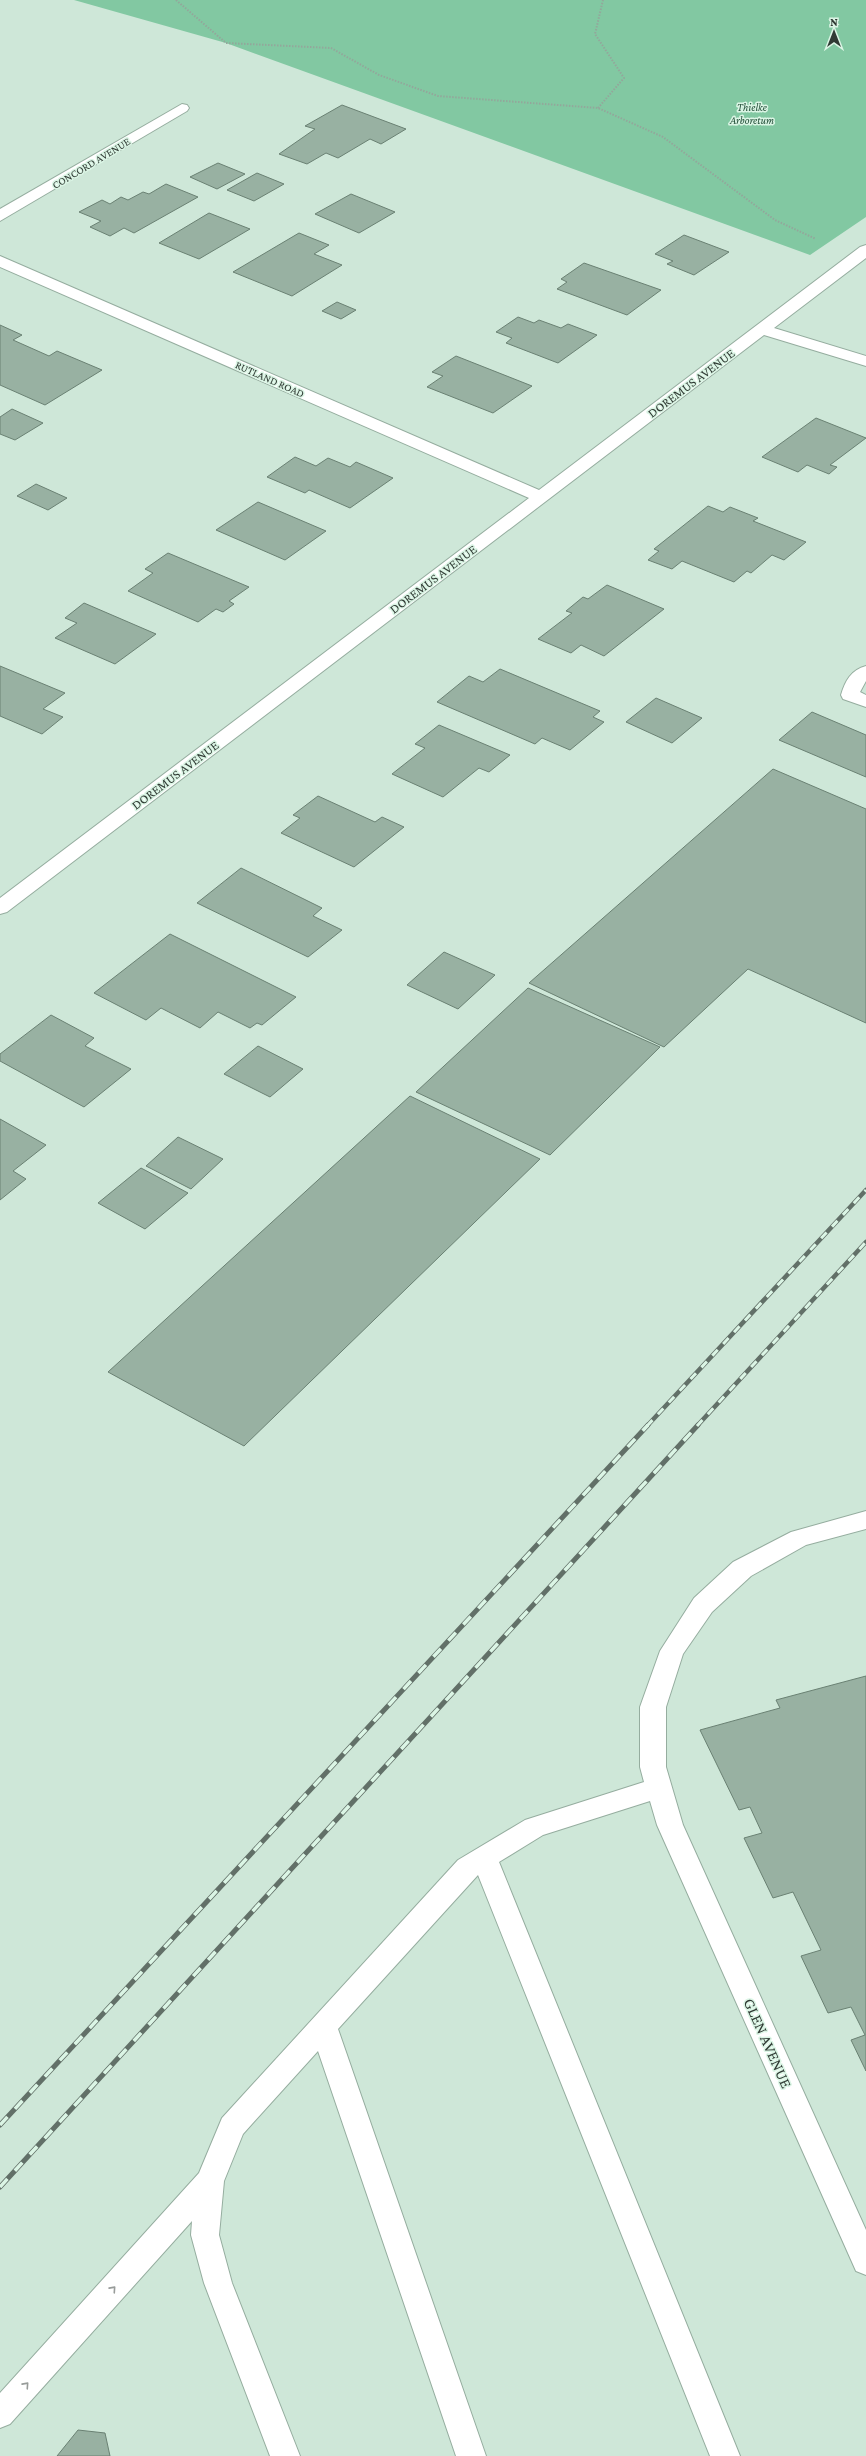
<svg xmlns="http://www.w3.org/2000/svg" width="866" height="2456" font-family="'Crimson Pro',serif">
<rect width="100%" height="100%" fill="#cee7d8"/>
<path fill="#82c8a2" d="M74,0H866V217L810,255L226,43Z"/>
<g fill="#98b1a2" stroke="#6a8173">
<path d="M342,105L406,129L381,144L370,139L338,158L326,153L307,164L279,154L315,129L305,126Z"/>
<path d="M218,163L245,174L217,189L190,177Z"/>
<path d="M257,173L284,184L254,201L227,190Z"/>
<path d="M166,184L198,197L134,233L124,228L110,236L90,227L101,221L79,212L102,200L110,204L121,197L128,200L143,192L149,194Z"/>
<path d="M351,194L395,212L359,233L315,214Z"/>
<path d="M209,213L250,229L199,259L159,243Z"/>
<path d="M299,233L329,245L314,254L342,265L292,296L233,272Z"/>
<path d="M684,235L729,252L694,275L667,264L673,261L655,254Z"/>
<path d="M584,263L661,290L627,315L557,289L567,282L561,279Z"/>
<path d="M337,302L356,310L341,319L322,311Z"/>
<path d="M518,317L534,323L539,320L561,328L568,324L597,335L558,363L506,343L512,338L496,332Z"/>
<path d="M0,325L22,335L13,340L49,356L57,351L102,370L45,405L0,385Z"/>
<path d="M456,356L532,386L493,413L427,387L443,376L432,372Z"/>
<path d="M12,409L43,423L15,440L0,434V417Z"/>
<path d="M816,418L866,438L830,465L837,467L829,474L807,465L798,472L762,457Z"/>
<path d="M295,457L316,466L328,458L350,467L356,462L393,478L350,508L309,490L305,493L267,477Z"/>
<path d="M36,484L67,498L48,510L17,496Z"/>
<path d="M258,502L326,531L285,560L216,530Z"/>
<path d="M708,506L723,512L730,507L758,518L753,521L806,542L784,560L772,555L751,573L747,571L734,582L682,561L672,569L648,560L659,551L654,549Z"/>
<path d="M168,553L249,587L229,601L234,604L223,612L216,609L198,622L128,591L153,573L145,569Z"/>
<path d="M607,585L664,609L604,656L581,645L571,653L538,639L572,613L566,611L583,597L588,599Z"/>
<path d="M84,603L156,634L115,664L55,638L77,623L65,618Z"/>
<path d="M0,666L65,693L43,709L63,717L42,734L0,716Z"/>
<path d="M500,669L600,711L593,717L604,722L570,750L542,738L535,744L437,702L469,676L483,682Z"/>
<path d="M656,698L702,718L672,743L626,722Z"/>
<path d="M812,712L866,735V777L779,740Z"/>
<path d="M439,725L510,755L489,772L479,768L443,797L392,774L425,748L415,744Z"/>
<path d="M773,769L866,809V1023L748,969L664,1047L529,983Z"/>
<path d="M318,796L375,822L382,817L404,827L354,867L281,833L300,818L293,815Z"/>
<path d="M241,868L322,908L313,916L342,930L308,957L197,903Z"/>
<path d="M170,934L296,997L262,1025L257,1023L250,1028L218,1012L200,1028L161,1008L146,1020L94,993Z"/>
<path d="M444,952L495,975L458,1009L407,985Z"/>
<path d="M528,988L660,1047L550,1155L416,1092Z"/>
<path d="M51,1015L94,1038L85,1046L131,1069L84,1107L0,1061V1054Z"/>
<path d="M258,1046L303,1069L270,1097L224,1074Z"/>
<path d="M410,1096L540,1159L244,1446L108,1372Z"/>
<path d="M0,1119L46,1145L13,1171L26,1179L0,1200Z"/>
<path d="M178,1137L223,1159L191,1189L146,1166Z"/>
<path d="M141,1168L188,1193L145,1229L98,1203Z"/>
<path d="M866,1676V2071L851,2040L865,2035L851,2007L828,2013L801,1956L821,1950L793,1892L773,1898L744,1838L762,1833L750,1807L739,1810L700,1730L780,1708L776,1700Z"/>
<path d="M78,2430L105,2433L110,2456H57Z"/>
</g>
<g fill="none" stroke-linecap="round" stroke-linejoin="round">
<defs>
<g id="minor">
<path d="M182,104L187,105L189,108L187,111L0,221V209Z"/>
<path d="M866,245V258L774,328L866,356V366L764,335L7,912L0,914V898L529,498L0,267V256L539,490L860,247Z"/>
<path d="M866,666V681L860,692L866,695V707L843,699L841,695C845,681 851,670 866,666Z"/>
<path d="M866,1511V1529L806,1545L751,1576L712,1612L683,1654L666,1707V1767L683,1825L866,2230V2275L856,2271L852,2262L657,1825L650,1801L543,1835L499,1862L740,2456H710L478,1875L338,2029L486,2456H456L318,2051L243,2134L224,2181L219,2235L232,2283L300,2456H270L204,2283L191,2235L192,2221L10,2424L0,2428V2393L199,2173L222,2118L458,1860L525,1820L644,1782L640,1767V1707L660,1651L694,1598L733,1562L791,1532Z"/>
</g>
</defs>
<use href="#minor" stroke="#95ad9f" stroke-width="2"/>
<g stroke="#93a79b" stroke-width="2" stroke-dasharray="1.5 1.5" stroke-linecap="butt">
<path d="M176,0L226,43L331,48L379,75L438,96L598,108L663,137L775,220L816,239"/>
<path d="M598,108L624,78L595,34L603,0"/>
</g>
<use href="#minor" fill="#fff" fill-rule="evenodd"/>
<defs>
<g id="rail-far1">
<path d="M647,1426L866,1190"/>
<path d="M697,1426L866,1242"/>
</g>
<g id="rail">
<path d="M0,2125L648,1425"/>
<path d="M0,2187L698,1425"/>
</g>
</defs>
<use href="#rail-far1" stroke="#627068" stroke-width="4.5"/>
<use href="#rail" stroke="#627068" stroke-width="5"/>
<use href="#rail-far1" stroke="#dbf5e5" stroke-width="3" stroke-dasharray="8" stroke-linecap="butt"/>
<use href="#rail" stroke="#dbf5e5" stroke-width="3.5" stroke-dasharray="11" stroke-linecap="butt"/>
</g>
<defs><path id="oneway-chevron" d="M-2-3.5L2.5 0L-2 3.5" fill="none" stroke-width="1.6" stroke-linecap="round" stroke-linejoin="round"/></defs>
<g stroke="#989c9a">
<use href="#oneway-chevron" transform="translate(113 2289) rotate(-48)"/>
<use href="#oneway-chevron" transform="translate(26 2385) rotate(-48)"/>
</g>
<g text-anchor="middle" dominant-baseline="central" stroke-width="3" stroke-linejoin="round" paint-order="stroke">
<g font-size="11" font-style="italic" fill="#214d37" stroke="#dbf5e5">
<text x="752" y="107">Thielke<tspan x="752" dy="13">Arboretum</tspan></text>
</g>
<g font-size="11" fill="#303a34" stroke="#dbf5e5">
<text transform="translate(91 163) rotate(-31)">CONCORD AVENUE</text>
<text transform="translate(270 379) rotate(24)">RUTLAND ROAD</text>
</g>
<g font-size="13" fill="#303a34" stroke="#dbf5e5">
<text transform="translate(691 383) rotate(-37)">DOREMUS AVENUE</text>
<text transform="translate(433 579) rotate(-37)">DOREMUS AVENUE</text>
<text transform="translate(175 775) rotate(-37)">DOREMUS AVENUE</text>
</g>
<g font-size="16" fill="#303a34" stroke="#dbf5e5">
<text transform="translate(768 2043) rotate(66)">GLEN AVENUE</text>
</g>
</g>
<g transform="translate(834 32)" stroke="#dbf5e5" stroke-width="3" paint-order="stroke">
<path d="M0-3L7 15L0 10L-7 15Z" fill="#303a34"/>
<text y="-6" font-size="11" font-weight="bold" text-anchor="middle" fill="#303a34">N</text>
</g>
</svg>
